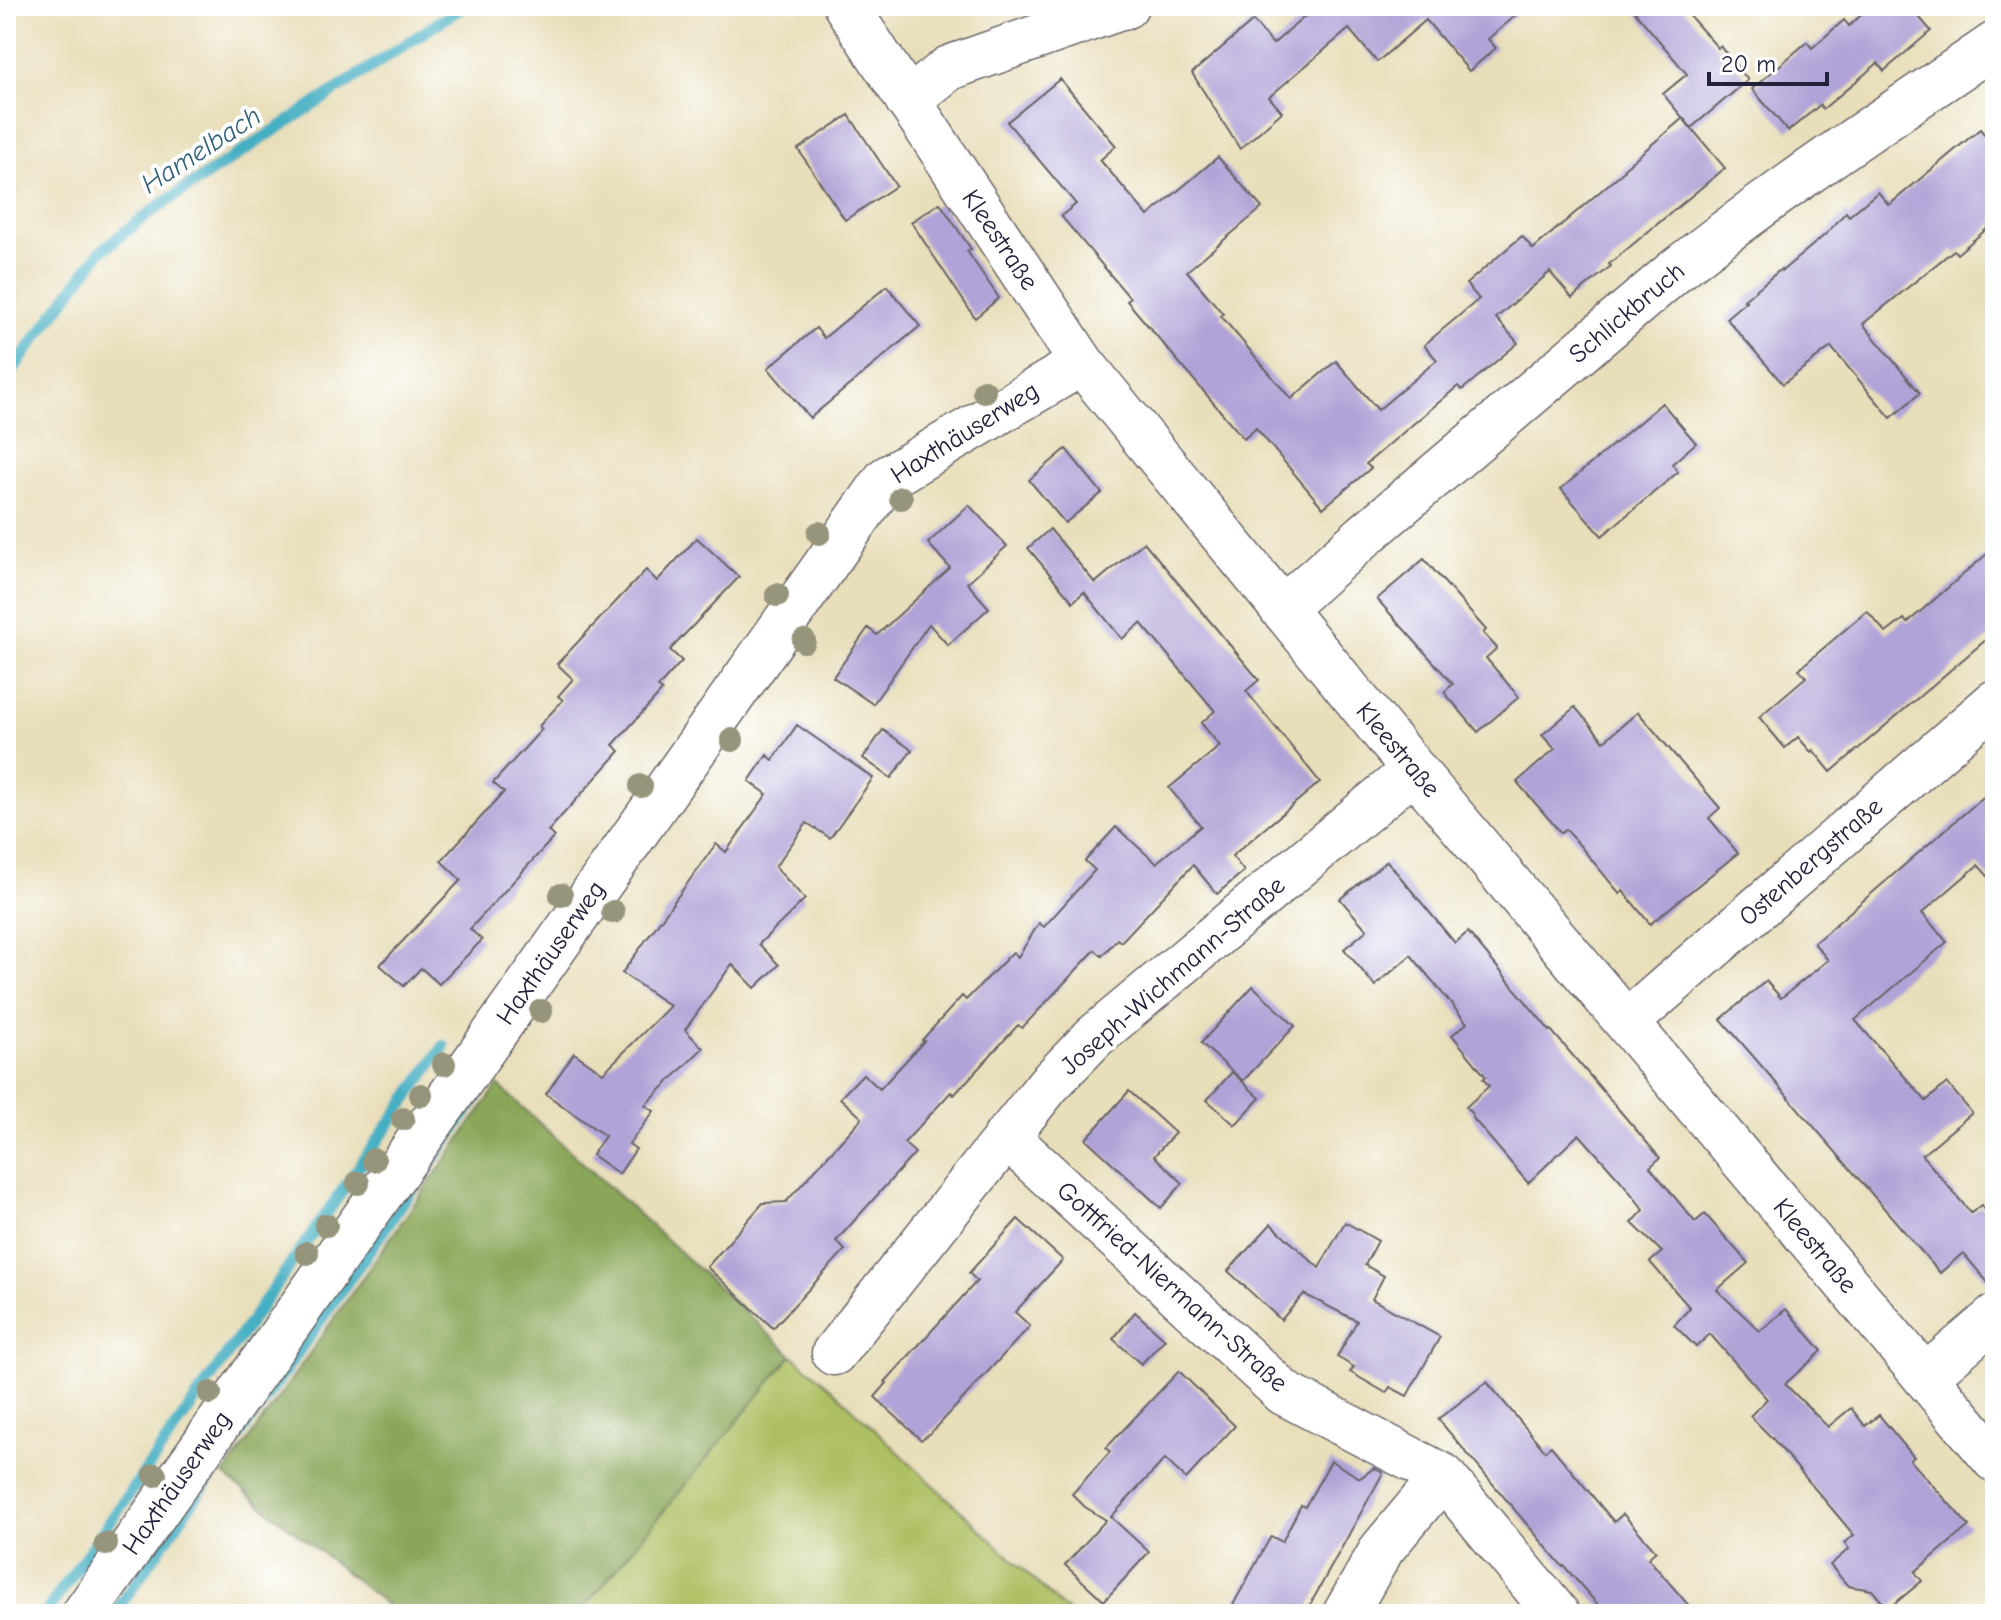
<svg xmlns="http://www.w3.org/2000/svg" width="2001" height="1620" font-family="'Comic Neue',sans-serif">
<rect width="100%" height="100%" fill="#fff"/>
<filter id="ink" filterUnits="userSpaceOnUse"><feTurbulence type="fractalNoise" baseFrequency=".0125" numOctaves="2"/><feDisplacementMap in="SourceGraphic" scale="16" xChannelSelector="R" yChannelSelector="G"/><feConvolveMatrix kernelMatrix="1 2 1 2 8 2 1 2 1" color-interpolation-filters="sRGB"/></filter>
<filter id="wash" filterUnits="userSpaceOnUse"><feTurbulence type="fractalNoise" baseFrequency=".006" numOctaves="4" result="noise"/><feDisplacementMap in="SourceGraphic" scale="32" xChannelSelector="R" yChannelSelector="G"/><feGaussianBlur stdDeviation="1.8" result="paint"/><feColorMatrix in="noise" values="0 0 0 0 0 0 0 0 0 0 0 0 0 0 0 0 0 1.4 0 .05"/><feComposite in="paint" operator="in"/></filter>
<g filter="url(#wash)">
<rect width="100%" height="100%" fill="#e8deba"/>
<path fill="#adbf62" stroke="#68704e" stroke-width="2" d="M792,1355L831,1388L1070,1614H579Z"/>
<path fill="#8aa658" stroke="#56644a" stroke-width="2" d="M498,1085L792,1355L579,1614H398L224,1475Z"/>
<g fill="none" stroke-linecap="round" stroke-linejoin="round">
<g stroke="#45afc3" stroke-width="12">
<path d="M6,379L101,251L152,211L464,6"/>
<path d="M45,1614L444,1046"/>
<path d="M114,1614L477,1097"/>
</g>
</g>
<g id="blocks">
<g fill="#b0a3d7">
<path d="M1317,6H1527L1488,39L1496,48L1469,71L1426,20L1377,62L1349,29L1269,97L1282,112L1240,149L1192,73L1253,21L1273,44Z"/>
<path d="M1630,6H1681L1718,48L1720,46L1748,80L1691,128L1663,94L1687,74Z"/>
<path d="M1871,6H1910L1931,31L1884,71L1878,63L1823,109L1820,105L1788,131L1752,89L1807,42L1812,48L1844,20L1849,26Z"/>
<path d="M1060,79L1116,146L1100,160L1148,216L1218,157L1262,208L1187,271L1223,314L1221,316L1291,399L1336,361L1378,410L1437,360L1424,345L1479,299L1466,284L1522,236L1533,249L1624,171L1623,169L1683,118L1725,168L1609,264L1611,266L1572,298L1550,272L1496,318L1518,343L1462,390L1458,386L1366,464L1371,468L1323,508L1256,428L1244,439L1127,301L1130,298L1061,216L1076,204L1007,122Z"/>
<path d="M849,115L896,186L845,220L798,149Z"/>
<path d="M1980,129L1995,147V222L1957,254L1954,250L1863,324L1920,393L1891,418L1831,347L1783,384L1726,318L1746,301L1744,300L1781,269L1782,271L1827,233L1846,212L1849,216L1878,192L1889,205Z"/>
<path d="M940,203L971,249L967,251L999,298L975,318L911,222Z"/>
<path d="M887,286L920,326L810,418L768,368L816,328L824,338Z"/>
<path d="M1662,403L1696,443L1672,464L1678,472L1602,536L1561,489Z"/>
<path d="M1066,449L1102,493L1065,523L1029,480Z"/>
<path d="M969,505L1007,546L967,583L989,608L948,645L929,624L873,704L833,677L868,628L877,635L950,568L928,543Z"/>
<path d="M1050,529L1095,583L1144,542L1259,680L1246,691L1320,782L1232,856L1244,871L1217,894L1193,865L1121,942L1117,939L1102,956L1095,950L1022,1028L1018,1025L954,1095L951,1092L904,1143L915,1153L836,1241L845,1250L773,1328L707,1267L763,1203L786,1202L862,1118L840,1098L863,1074L880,1089L924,1041L922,1040L962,996L966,1000L1013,952L1018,957L1039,923L1044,927L1095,870L1085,861L1116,827L1156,863L1201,826L1169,788L1220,746L1201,723L1215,711L1141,623L1122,639L1084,592L1073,602L1028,548Z"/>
<path d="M697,538L739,577L670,650L682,661L658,687L662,691L613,745L620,751L548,831L554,837L470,929L482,940L439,984L421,968L404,986L380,965L461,880L441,861L504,792L493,783L542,729L539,726L563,700L558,696L573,679L557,664L646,570L657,581Z"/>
<path d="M1995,547V632L1831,772L1813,750L1811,752L1798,737L1785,748L1759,717L1806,677L1799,669L1867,611L1886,633L1904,619L1907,623Z"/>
<path d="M1424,559L1486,630L1483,633L1497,648L1486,658L1519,697L1478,732L1444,692L1453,684L1377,599Z"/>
<path d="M1575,707L1604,741L1638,712L1720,808L1709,818L1738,853L1650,924L1623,891L1620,894L1566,829L1561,833L1517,782L1555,749L1542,735Z"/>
<path d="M797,725L873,778L830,838L807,823L775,867L805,899L759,944L779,965L755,988L732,964L685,1030L703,1048L645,1105L654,1111L629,1144L636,1149L619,1174L592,1155L605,1136L546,1094L574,1053L603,1073L670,1006L622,973L716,844L726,852L767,794L749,781L767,755L773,760Z"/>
<path d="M883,730L912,750L891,778L863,758Z"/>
<path d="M1995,787V884L1978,865L1922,913L1947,942L1855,1020L1926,1101L1947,1083L1972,1113L1922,1155L1971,1213L1981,1205L1995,1221V1291L1963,1253L1940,1273L1721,1019L1766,981L1781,998L1828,960L1814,943Z"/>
<path d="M1387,861L1455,943L1468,932L1550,1031L1551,1030L1660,1158L1650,1167L1695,1222L1705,1214L1748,1263L1717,1290L1760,1331L1786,1309L1822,1351L1785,1384L1828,1427L1851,1408L1865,1426L1879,1415L1914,1457L1910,1460L1969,1526L1915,1572L1922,1581L1888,1609L1872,1590L1848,1586L1830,1565L1849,1549L1844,1543L1854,1535L1773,1439L1750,1416L1767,1399L1710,1334L1696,1347L1674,1325L1690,1308L1650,1262L1662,1252L1632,1223L1644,1210L1621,1181L1579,1134L1528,1183L1472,1117L1473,1115L1466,1107L1489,1086L1483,1079L1486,1077L1452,1035L1467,1023L1411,955L1375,986L1344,949L1367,930L1340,899Z"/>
<path d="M1253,986L1295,1026L1243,1081L1201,1043Z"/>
<path d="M1232,1072L1260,1098L1235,1125L1207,1100Z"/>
<path d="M1129,1091L1175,1133L1154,1156L1183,1183L1161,1208L1086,1139Z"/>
<path d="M1018,1219L1063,1260L1015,1312L1030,1326L936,1428L921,1440L875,1397L887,1383L885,1382L977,1281L969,1273Z"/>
<path d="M1345,1222L1378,1241L1365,1265L1384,1276L1372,1299L1440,1337L1407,1396L1390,1387L1386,1393L1350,1372L1354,1367L1337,1357L1357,1321L1304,1294L1281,1320L1228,1271L1271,1224L1319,1268Z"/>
<path d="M1135,1312L1165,1339L1141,1364L1113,1339Z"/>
<path d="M1179,1371L1235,1426L1186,1479L1165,1459L1111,1517L1149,1552L1104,1601L1065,1565L1106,1520L1085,1507L1072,1494L1110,1452L1106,1448Z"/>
<path d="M1487,1382L1545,1451L1551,1446L1614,1522L1623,1514L1656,1551L1648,1558L1696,1614H1606L1564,1566L1563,1567L1438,1419Z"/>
<path d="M1331,1461L1360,1478L1374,1468L1383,1473L1305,1614H1228L1271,1536L1282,1542L1301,1505L1305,1507Z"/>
</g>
</g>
</g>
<g filter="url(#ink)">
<use href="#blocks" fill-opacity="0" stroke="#676467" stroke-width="2"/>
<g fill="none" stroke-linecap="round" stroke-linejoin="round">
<defs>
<g id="minor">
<path d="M908,101L949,68L1126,6"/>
<path d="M1282,609L1365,535L1674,272C1777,190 1887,118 1995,44"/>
<path d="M1627,1022L1995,702"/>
<path d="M1006,1136L1284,1393L1443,1476L1557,1614"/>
<path d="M834,1353L1048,1085L1094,1037L1414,770"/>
<path d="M1925,1377L1995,1317"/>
<path d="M84,1614L886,479L1082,363"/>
<path d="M1345,1614L1382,1549L1443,1476"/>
</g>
<path id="tertiary" d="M846,6L1082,363L1414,770L1995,1460"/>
</defs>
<use href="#minor" stroke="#676467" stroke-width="47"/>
<use href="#tertiary" stroke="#676467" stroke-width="47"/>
<use href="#minor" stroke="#fff" stroke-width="44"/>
<use href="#tertiary" stroke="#fff" stroke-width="44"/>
</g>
<g fill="#96957c">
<circle cx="984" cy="391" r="12"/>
<circle cx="901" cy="498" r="12"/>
<circle cx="819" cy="533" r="12"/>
<circle cx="777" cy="595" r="12"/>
<circle cx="804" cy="641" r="12"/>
<circle cx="732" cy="740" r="12"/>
<circle cx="641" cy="786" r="12"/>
<circle cx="561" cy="895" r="12"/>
<circle cx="613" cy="912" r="12"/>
<circle cx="541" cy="1011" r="12"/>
<circle cx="444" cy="1064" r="12"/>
<circle cx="421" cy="1095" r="12"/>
<circle cx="403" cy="1119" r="12"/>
<circle cx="374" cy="1160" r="12"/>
<circle cx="358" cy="1183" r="12"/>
<circle cx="326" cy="1225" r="12"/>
<circle cx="307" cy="1253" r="12"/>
<circle cx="210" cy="1393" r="12"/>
<circle cx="155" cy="1475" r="12"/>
<circle cx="106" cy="1544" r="12"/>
</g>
</g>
<g text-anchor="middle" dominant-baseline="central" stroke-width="8" stroke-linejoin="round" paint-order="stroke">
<g font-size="26" fill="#22223b" stroke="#fff">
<text transform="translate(1000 240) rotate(56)">Kleestraße</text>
<text transform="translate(1627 313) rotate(-40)">Schlickbruch</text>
<text transform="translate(965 433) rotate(-32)">Haxthäuserweg</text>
<text transform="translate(1398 750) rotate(50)">Kleestraße</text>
<text transform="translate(1811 862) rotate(-41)">Ostenbergstraße</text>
<text transform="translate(551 953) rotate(-55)">Haxthäuserweg</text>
<text transform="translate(1173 976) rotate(-41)">Joseph-Wichmann-Straße</text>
<text transform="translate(1815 1246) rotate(50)">Kleestraße</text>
<text transform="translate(1172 1287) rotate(42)">Gottfried-Niermann-Straße</text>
<text transform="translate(177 1483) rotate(-55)">Haxthäuserweg</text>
</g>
<g font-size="28" font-style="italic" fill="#326178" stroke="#fff">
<text transform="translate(201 150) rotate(-33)">Hamelbach</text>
</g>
</g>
<rect width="2001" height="1620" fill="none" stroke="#fff" stroke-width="32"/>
<path d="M1709 72v12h118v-12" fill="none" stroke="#22223b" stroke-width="4"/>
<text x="1721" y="72" font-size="24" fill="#22223b" stroke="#ffffff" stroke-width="6" paint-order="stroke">20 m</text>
</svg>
